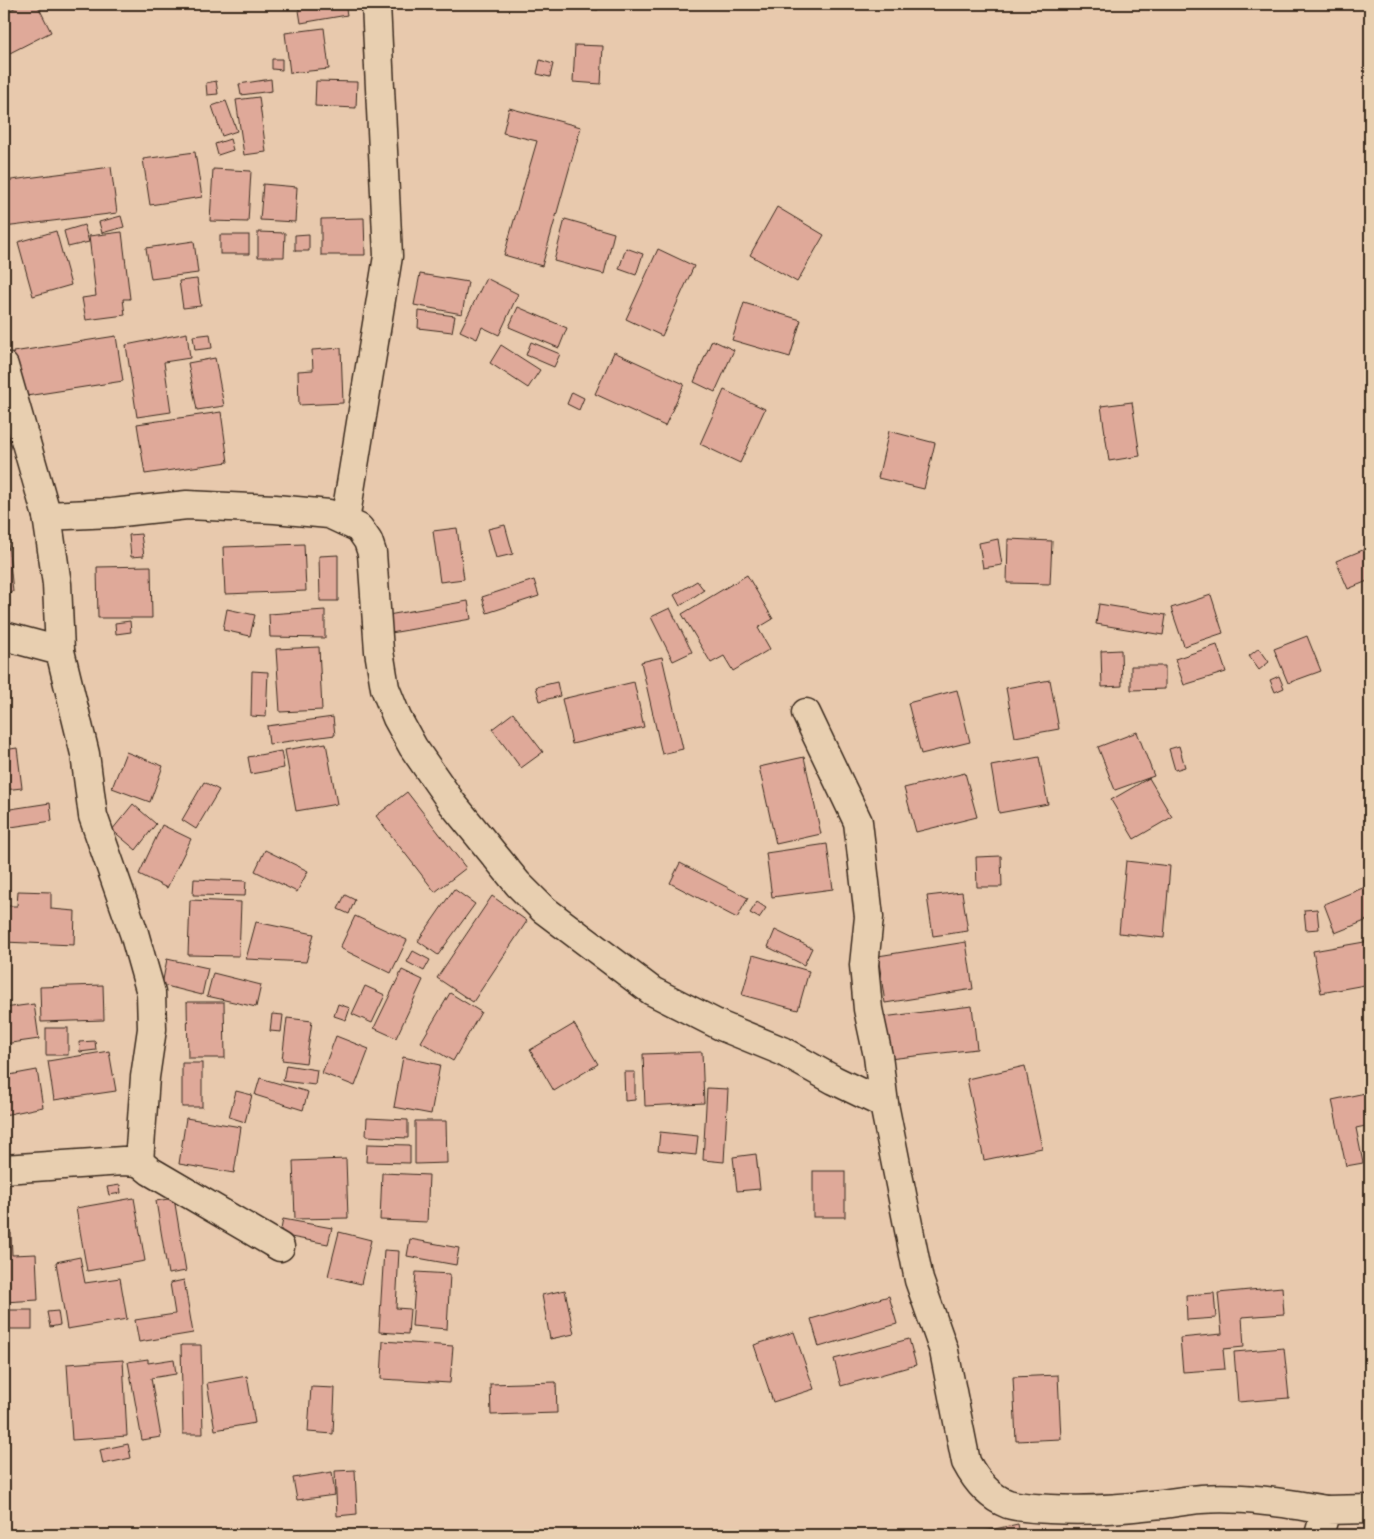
<svg xmlns="http://www.w3.org/2000/svg" width="1374" height="1539" font-family="'Gochi Hand',sans-serif">
<rect width="100%" height="100%" fill="#e8c9ad"/>
<filter id="ink" filterUnits="userSpaceOnUse"><feTurbulence type="fractalNoise" baseFrequency=".02" numOctaves="2"/><feDisplacementMap in="SourceGraphic" scale="10" xChannelSelector="R" yChannelSelector="G"/><feConvolveMatrix kernelMatrix="1 2 1 2 8 2 1 2 1" color-interpolation-filters="sRGB"/></filter>
<g filter="url(#ink)">
<g fill="#dfa999" stroke="#3b2a1e">
<path d="M4,4H6L10,10L23,4H37L51,32L4,56Z"/>
<path d="M298,4H345L347,15L301,23Z"/>
<path d="M581,4H599L598,10L580,9Z"/>
<path d="M324,28L329,69L290,73L285,33Z"/>
<path d="M575,45L603,46L601,84L573,82Z"/>
<path d="M272,59H282V70L272,69Z"/>
<path d="M540,60L553,64L550,77L537,74Z"/>
<path d="M271,79L272,91L241,95L239,84Z"/>
<path d="M216,81L218,94L207,95L206,83Z"/>
<path d="M316,81L357,82L356,108L315,106Z"/>
<path d="M259,97L266,152L244,155L236,100Z"/>
<path d="M226,101L237,131L222,136L212,106Z"/>
<path d="M509,108L581,127L542,266L504,255L537,141L503,133Z"/>
<path d="M230,139L233,150L218,155L215,144Z"/>
<path d="M195,152L202,197L150,205L143,159Z"/>
<path d="M111,167L117,213L4,227V181Z"/>
<path d="M213,169L251,171L248,222L210,221Z"/>
<path d="M263,184L297,187L295,222L260,220Z"/>
<path d="M777,207L824,235L797,282L750,255Z"/>
<path d="M121,216L124,227L102,233L99,222Z"/>
<path d="M364,218L365,255H321V219Z"/>
<path d="M565,219L614,233L604,274L554,261Z"/>
<path d="M84,225L89,242L68,247L64,231Z"/>
<path d="M56,231L71,285L33,296L18,242Z"/>
<path d="M122,232L130,299H123L125,315L86,320L82,298L96,296L89,236Z"/>
<path d="M258,232L285,233L284,257H258Z"/>
<path d="M309,234V251H295V235Z"/>
<rect x="220" y="235" width="29" height="19"/>
<path d="M194,241L198,273L151,279L146,248Z"/>
<path d="M626,248L643,254L636,275L619,269Z"/>
<path d="M658,249L694,266L662,336L626,319Z"/>
<path d="M420,274L468,282L462,314L414,305Z"/>
<path d="M486,278L518,294L499,335L482,327L477,339L460,331Z"/>
<path d="M197,279L201,306L183,308L179,281Z"/>
<path d="M744,303L801,320L790,357L732,340Z"/>
<path d="M518,307L567,328L559,348L509,327Z"/>
<path d="M419,311L455,316L452,332L418,328Z"/>
<path d="M187,333L190,358L164,362L171,412L137,417L126,345Z"/>
<path d="M210,334L212,348L195,350L193,336Z"/>
<path d="M116,336L123,381L20,397L13,352Z"/>
<path d="M712,340L734,350L715,392L694,382Z"/>
<path d="M531,342L560,354L554,367L526,355Z"/>
<path d="M501,345L540,370L528,388L490,363Z"/>
<path d="M341,348L343,403L299,405L298,371L313,370L312,350Z"/>
<path d="M614,352L684,384L665,426L595,394Z"/>
<path d="M215,358L224,406L197,410L188,363Z"/>
<path d="M724,390L765,409L740,463L700,444Z"/>
<path d="M572,392L584,398L579,410L567,404Z"/>
<path d="M1132,402L1140,456L1109,461L1101,406Z"/>
<path d="M221,412L228,462L145,474L137,424Z"/>
<path d="M889,431L935,443L924,489L878,478Z"/>
<path d="M4,503L13,592L4,593Z"/>
<path d="M505,525L513,554L496,558L488,529Z"/>
<path d="M457,528L464,579L440,582L433,531Z"/>
<path d="M141,534L144,556L131,557L129,535Z"/>
<path d="M998,539L1002,565L983,568L979,543Z"/>
<path d="M1008,539L1052,541L1050,584L1007,583Z"/>
<path d="M304,544L306,591L225,594L223,547Z"/>
<path d="M1370,547V580L1348,589L1336,561Z"/>
<path d="M338,555V601H320L319,556Z"/>
<path d="M151,566L152,618H98L97,567Z"/>
<path d="M747,575L773,619L758,628L770,649L733,671L724,656L711,663L682,614Z"/>
<path d="M534,580L539,596L487,613L482,597Z"/>
<path d="M697,581L704,590L680,606L674,595Z"/>
<path d="M1211,595L1223,633L1184,646L1171,608Z"/>
<path d="M468,601L471,619L391,633L388,615Z"/>
<path d="M1099,604L1166,615L1163,635L1096,624Z"/>
<path d="M670,608L692,652L673,661L651,617Z"/>
<path d="M227,609L255,615L250,636L223,630Z"/>
<path d="M325,610V638L270,637L269,614Z"/>
<path d="M130,621L131,632L116,634L115,623Z"/>
<path d="M1307,636L1321,671L1288,683L1274,649Z"/>
<path d="M1217,645L1226,672L1184,685L1175,659Z"/>
<path d="M319,647L322,710L280,712L276,649Z"/>
<path d="M1259,648L1269,662L1259,670L1249,656Z"/>
<path d="M1121,650L1122,686L1102,687L1101,651Z"/>
<path d="M662,657L683,749L662,754L641,662Z"/>
<path d="M1131,666H1165V689L1131,690Z"/>
<path d="M252,671L268,672L266,717L251,716Z"/>
<path d="M1279,676L1284,688L1275,692L1270,680Z"/>
<path d="M1050,680L1059,729L1015,737L1006,688Z"/>
<path d="M557,682L560,696L540,701L536,687Z"/>
<path d="M634,682L644,727L572,744L562,699Z"/>
<path d="M957,690L970,742L921,754L908,703Z"/>
<path d="M513,713L543,752L521,768L492,729Z"/>
<path d="M333,717L335,735L269,744L267,726Z"/>
<path d="M1137,732L1154,776L1115,790L1098,747Z"/>
<path d="M326,743L337,804L296,811L285,750Z"/>
<path d="M1179,746L1185,767L1175,770L1169,749Z"/>
<path d="M17,748L22,788L4,790V750Z"/>
<path d="M281,751L284,768L251,774L248,757Z"/>
<path d="M126,752L163,766L150,802L112,788Z"/>
<path d="M804,757L821,834L776,844L759,767Z"/>
<path d="M1039,757L1048,804L999,813L991,766Z"/>
<path d="M965,773L977,817L916,832L904,788Z"/>
<path d="M1149,778L1172,817L1134,839L1111,800Z"/>
<path d="M204,782L219,790L196,829L182,820Z"/>
<path d="M407,792L466,868L435,892L376,816Z"/>
<path d="M50,803L52,821L4,828V810Z"/>
<path d="M133,804L156,824L136,850L112,830Z"/>
<path d="M162,825L191,839L167,888L139,874Z"/>
<path d="M827,844L833,889L772,897L766,853Z"/>
<path d="M265,850L308,871L297,892L255,871Z"/>
<path d="M1001,856L1002,887H977L976,857Z"/>
<path d="M1126,861L1170,866L1164,938L1119,933Z"/>
<path d="M680,863L748,898L737,918L670,883Z"/>
<path d="M194,879L246,881L245,896L193,895Z"/>
<path d="M1370,885V919L1335,933L1324,904Z"/>
<path d="M454,889L475,904L438,955L418,941Z"/>
<path d="M18,891L51,892V909L75,911L74,945L4,942V906H17Z"/>
<path d="M962,892L968,931L933,936L927,896Z"/>
<path d="M345,895L355,900L349,914L338,909Z"/>
<path d="M492,896L527,921L473,1002L437,978Z"/>
<path d="M190,900L241,902L239,956L188,955Z"/>
<path d="M757,902L766,908L759,918L750,913Z"/>
<path d="M1317,909L1319,929L1306,930L1304,910Z"/>
<path d="M355,916L407,940L391,973L340,948Z"/>
<path d="M256,922L314,934L306,962L246,959Z"/>
<path d="M775,930L812,948L804,965L768,947Z"/>
<path d="M1370,941V984L1321,993L1313,951Z"/>
<path d="M966,942L973,989L885,1003L878,956Z"/>
<path d="M413,951L430,960L424,971L407,962Z"/>
<path d="M753,955L809,971L798,1010L742,995Z"/>
<path d="M167,959L208,968L202,995L162,985Z"/>
<path d="M402,970L423,980L396,1038L374,1028Z"/>
<path d="M213,973L261,985L256,1007L207,996Z"/>
<path d="M103,985L104,1020L41,1022L40,987Z"/>
<path d="M365,986L385,995L372,1023L352,1014Z"/>
<path d="M450,993L481,1012L453,1061L421,1042Z"/>
<path d="M187,1002H224L225,1058H188Z"/>
<path d="M34,1004L39,1039L4,1044V1008Z"/>
<path d="M338,1004L350,1008L346,1020L334,1016Z"/>
<path d="M972,1006L977,1049L889,1059L883,1017Z"/>
<path d="M272,1014L283,1015L281,1032L270,1031Z"/>
<path d="M287,1018L312,1021L306,1063L282,1060Z"/>
<path d="M574,1024L598,1064L554,1091L530,1050Z"/>
<rect x="46" y="1028" width="22" height="27"/>
<path d="M336,1036L369,1049L355,1086L322,1073Z"/>
<path d="M95,1041L96,1050L80,1052L79,1042Z"/>
<path d="M109,1051L116,1091L54,1100L48,1061Z"/>
<path d="M702,1052L704,1103L645,1106L643,1054Z"/>
<path d="M403,1057L440,1065L431,1114L394,1107Z"/>
<rect x="182" y="1063" width="20" height="44"/>
<path d="M286,1065L317,1070L315,1085L283,1081Z"/>
<path d="M1025,1066L1042,1148L984,1160L967,1079Z"/>
<path d="M37,1070L43,1107L4,1115V1076Z"/>
<path d="M624,1072H635V1100L625,1101Z"/>
<path d="M260,1078L308,1092L303,1110L255,1095Z"/>
<path d="M707,1088L728,1089L724,1162L703,1160Z"/>
<path d="M236,1091L252,1095L245,1122L229,1117Z"/>
<path d="M1370,1092V1125L1356,1128L1363,1163L1346,1166L1332,1100Z"/>
<path d="M186,1118L241,1127L234,1173L179,1164Z"/>
<path d="M367,1118L408,1120V1138L366,1136Z"/>
<path d="M415,1121H446L447,1163L415,1164Z"/>
<path d="M660,1132L698,1136L696,1155L658,1151Z"/>
<path d="M367,1144L410,1145V1163L366,1162Z"/>
<path d="M756,1154L760,1189L737,1191L733,1157Z"/>
<path d="M346,1159L348,1218L295,1219L293,1161Z"/>
<rect x="813" y="1171" width="32" height="46"/>
<path d="M382,1173L429,1175L427,1222L380,1220Z"/>
<path d="M120,1185L121,1193L109,1195L107,1187Z"/>
<path d="M134,1198L145,1261L87,1271L76,1208Z"/>
<path d="M174,1198L186,1271L168,1274L156,1201Z"/>
<path d="M283,1219L332,1228L328,1244L280,1235Z"/>
<path d="M339,1232L371,1240L361,1284L328,1276Z"/>
<path d="M4,1233H11L12,1255L36,1254L38,1300L4,1302Z"/>
<path d="M410,1239L459,1248L456,1265L407,1256Z"/>
<path d="M384,1250L399,1251L396,1308L410,1309L408,1334L379,1332Z"/>
<path d="M80,1257L85,1283L120,1278L127,1319L67,1329L56,1262Z"/>
<path d="M416,1272L450,1274L447,1329L412,1326Z"/>
<path d="M184,1280L193,1333L139,1342L135,1320L175,1314L170,1283Z"/>
<path d="M1282,1287L1284,1314L1242,1317L1244,1347L1223,1349L1225,1369L1183,1372L1180,1338L1222,1334L1218,1293Z"/>
<path d="M565,1290L574,1334L550,1339L542,1295Z"/>
<path d="M1214,1293L1216,1318L1187,1320L1186,1295Z"/>
<path d="M889,1296L897,1324L819,1347L811,1319Z"/>
<rect x="4" y="1310" width="28" height="19"/>
<path d="M58,1311L60,1325L50,1327L47,1312Z"/>
<path d="M794,1332L814,1389L773,1402L754,1345Z"/>
<path d="M909,1339L916,1365L841,1386L834,1359Z"/>
<path d="M383,1341L453,1346L450,1383L381,1379Z"/>
<path d="M181,1345H201L203,1434H183Z"/>
<path d="M1284,1348L1289,1398L1238,1402L1234,1352Z"/>
<path d="M148,1359V1363L174,1359L176,1374L151,1378L161,1437L142,1440L128,1362Z"/>
<path d="M123,1360L127,1436L72,1440L67,1364Z"/>
<path d="M1058,1375L1061,1439L1016,1441L1013,1377Z"/>
<path d="M247,1376L255,1423L215,1430L207,1383Z"/>
<path d="M556,1382L557,1413L491,1415L490,1384Z"/>
<path d="M311,1387L335,1388L333,1434L308,1432Z"/>
<path d="M128,1444L131,1458L103,1464L100,1450Z"/>
<path d="M355,1470L357,1514L337,1516L335,1471Z"/>
<path d="M332,1472L335,1495L297,1500L293,1478Z"/>
<path d="M1018,1524L1020,1535H981V1532Z"/>
</g>
<g fill="none" stroke-linecap="round" stroke-linejoin="round">
<defs>
<g id="street">
<path d="M4,366L47,516L57,584L60,651L85,754L93,816L134,933L151,993L152,1029L145,1077L139,1162L123,1161L4,1169"/>
<path d="M47,516L112,513L187,505L275,509L329,514L359,528L368,541L372,553L379,651L385,688L397,718L413,747L452,803L518,884L543,909L652,991L721,1026L782,1051L834,1080L884,1104L919,1280L944,1351L966,1462C975,1479 989,1497 1008,1504C1021,1508 1036,1508 1050,1509C1084,1511 1118,1509 1152,1505C1169,1504 1185,1500 1201,1499C1243,1496 1285,1503 1326,1510"/>
<path d="M345,521L388,256L376,4"/>
<path d="M4,636L60,651"/>
<path d="M806,713L858,822L869,917L864,965L868,1009L878,1056L884,1104"/>
<path d="M139,1162L150,1171L280,1247"/>
<path d="M1319,1535L1326,1510L1370,1509"/>
</g>
</defs>
<use href="#street" stroke="#3b2a1e" stroke-width="31"/>
<use href="#street" stroke="#e8cfb0" stroke-width="28"/>
</g>
</g>
<rect width="1374" height="1539" fill="none" stroke="#e8cfb0" stroke-width="20"/>
<rect x="10" y="10" width="1354" height="1519" fill="none" stroke="#3b2a1e" stroke-width="2" filter="url(#ink)"/>
</svg>
